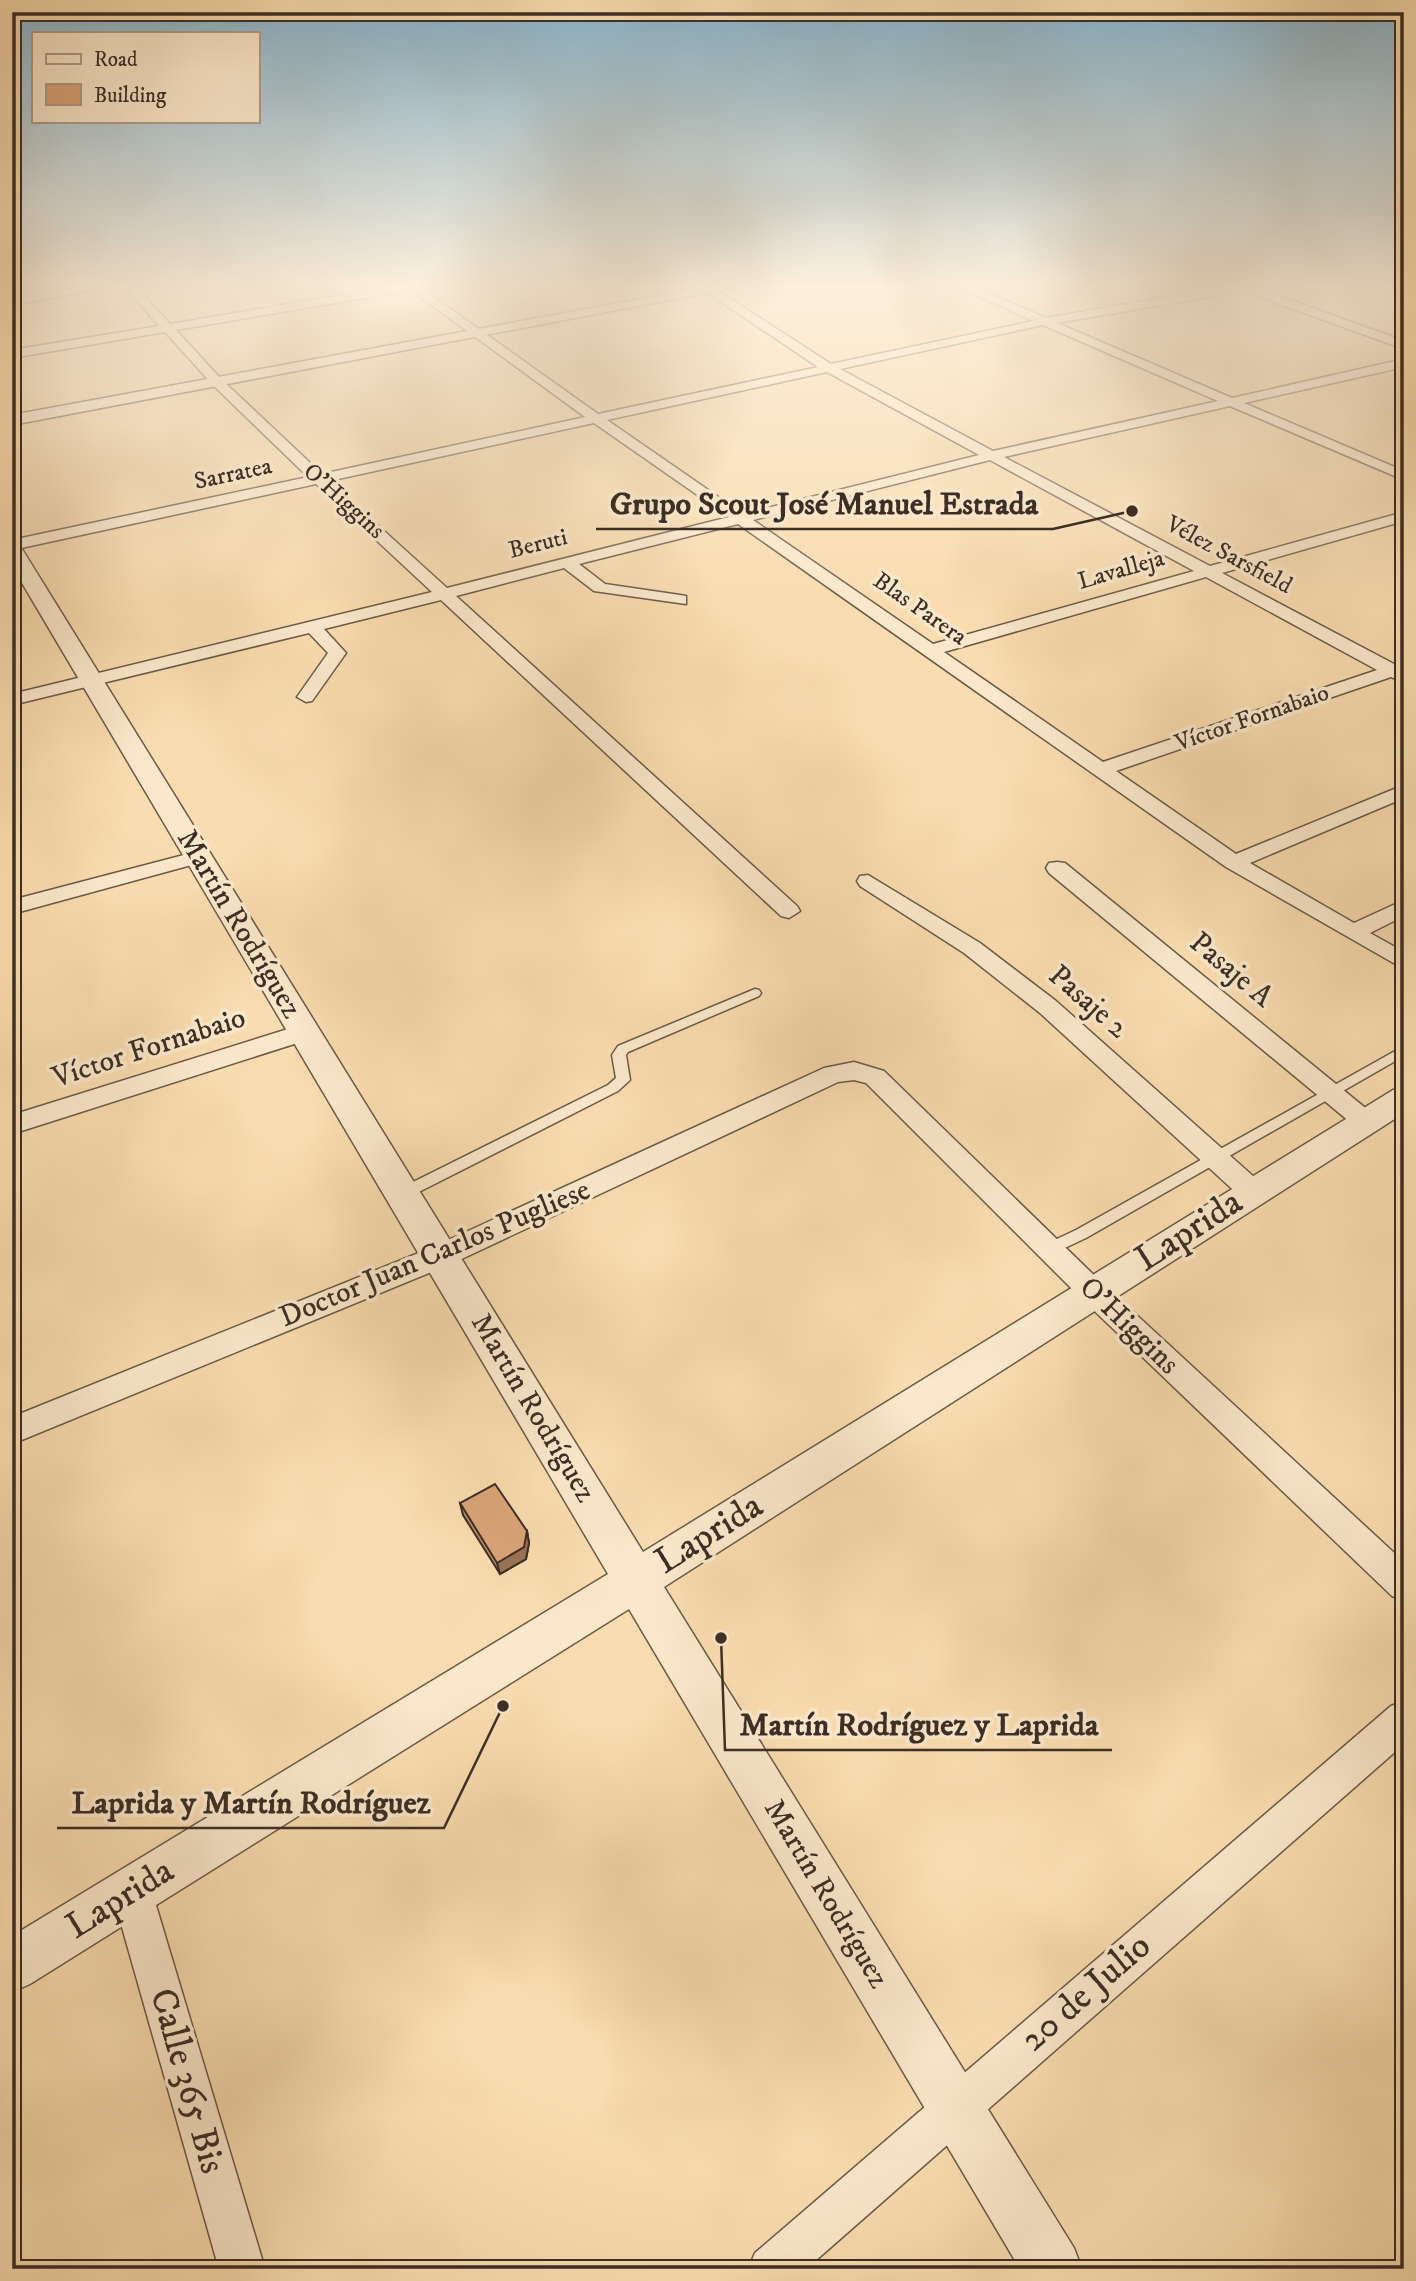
<svg xmlns="http://www.w3.org/2000/svg" width="1416" height="2281" font-family="'IM FELL DW Pica',serif">
<rect width="100%" height="100%" fill="#f9dcaf"/>
<filter id="stains"><feTurbulence type="fractalNoise" baseFrequency=".00286" numOctaves="4"/><feColorMatrix values="0 0 0 0 .2 0 0 0 0 .09 0 0 0 0 .02 0 0 0 .5 -.17"/></filter>
<radialGradient id="worn" r=".72"><stop offset=".6" stop-color="#630" stop-opacity="0"/><stop offset="1" stop-color="#630" stop-opacity=".3"/></radialGradient>
<g fill="none" stroke-linecap="round" stroke-linejoin="round">
<defs>
<g id="service">
<path d="M755,989L759,990L761,993L759,996L628,1052L626,1055L630,1080L618,1091L407,1198H397L395,1194L397,1190L608,1085L616,1078L612,1055L618,1046Z"/>
<path d="M1404,1046V1056L1086,1238L1054,1253H1044L1041,1249L1044,1245L1076,1230Z"/>
</g>
<g id="minor">
<path d="M83,287H111L12,305V299Z"/>
<path d="M125,287H136L170,324L389,287H420L598,414L818,367L699,287H712L831,364L1033,321L959,287H974L1046,318L1224,287H1255L1404,341V349L1243,291L1057,323L1232,398L1404,359V367L1244,403L1404,471V480L1230,406L1004,457L1210,566L1404,512V521L1222,573L1394,664L1404,662V682L1391,677L1116,771L1236,854L1404,785V798L1250,863L1354,923L1404,900V916L1370,933L1404,952V969L1226,867L738,524L579,564L605,584L680,595L686,596V604L594,591L564,568L456,596L797,906L800,911L789,918L781,916L441,600L324,629L346,653L312,701L306,702L297,697L328,653L309,633L12,705V694L432,592L316,484L12,550V540L308,477L213,385L165,332L12,358V350L159,326ZM411,290L585,417L322,474L221,379L176,330ZM1043,325L1218,401L993,451L840,369ZM827,372L979,455L743,514L607,420ZM594,423L729,517L447,588L329,481ZM990,460L1194,571L933,644L753,520ZM1206,577L1377,670L1103,762L944,652Z"/>
<path d="M199,851L210,857L206,861L12,914V900Z"/>
<path d="M1057,862L1065,863L1374,1115L1378,1121L1374,1127L1365,1130L1356,1127L1049,873L1046,868L1049,863Z"/>
<path d="M868,875L980,943L1056,1001L1262,1184L1266,1191L1262,1198L1252,1201L1242,1198L1040,1013L964,953L860,886L857,881L860,876Z"/>
<path d="M304,1024L313,1026L316,1032L313,1038L12,1134V1115Z"/>
<path d="M854,1062L884,1071L1103,1284L1404,1562V1601L1392,1596L1083,1300L866,1083L854,1080L838,1082L451,1264L12,1444V1417L431,1248L824,1068Z"/>
<path d="M1404,1701V1744L806,2269H748L755,2253L1391,1706Z"/>
<path d="M132,1872L146,1878L152,1892L265,2269H219L112,1892L118,1878Z"/>
</g>
<g id="tertiary">
<path d="M706,287H738L12,425V415Z"/>
<path d="M12,543L22,549L643,1552L1393,1090L1404,1087V1113L664,1587L1074,2248L1082,2269H1020L629,1609L30,1984L12,1992V1936L608,1574L12,566Z"/>
</g>
</defs>
<use href="#service" stroke="#6a5a48" stroke-width="3"/>
<use href="#minor" stroke="#6a5a48" stroke-width="3"/>
<use href="#tertiary" stroke="#6a5a48" stroke-width="3"/>
<use href="#service" fill="#fbe8cb" fill-rule="evenodd"/>
<use href="#minor" fill="#fbe8cb" fill-rule="evenodd"/>
<use href="#tertiary" fill="#fbe8cb" fill-rule="evenodd"/>
</g>
<path fill="#bc8e68" stroke="#3b2e26" stroke-width="2" d="M460,1503L527,1531L529,1543L526,1559L500,1574L463,1515Z"/>
<path fill="#997455" stroke="#3b2e26" stroke-width="2" d="M527,1531L529,1543L526,1559L500,1574L497,1563Z"/>
<path fill="#dba579" stroke="#3b2e26" stroke-width="2" d="M495,1484L527,1531L524,1547L497,1563L460,1503Z"/>
<linearGradient id="sky" x2="0" y2="1"><stop stop-color="#8ab7d0"/><stop offset="0.47" stop-color="#fcefdb"/><stop offset="1" stop-color="#fcefdb" stop-opacity="0"/></linearGradient>
<rect width="1416" height="607" fill="url(#sky)"/>
<g text-anchor="middle" dominant-baseline="central" stroke-width="7" stroke-linejoin="round" paint-order="stroke">
<g font-size="24" fill="#3b2e26" stroke="#fbe8cb">
<text transform="translate(233 474) rotate(-12)">Sarratea</text>
<text transform="translate(344 501) rotate(42)">O'Higgins</text>
<text transform="translate(538 544) rotate(-14)">Beruti</text>
<text transform="translate(1229 555) rotate(28)">Vélez Sarsfield</text>
<text transform="translate(1121 570) rotate(-16)">Lavalleja</text>
<text transform="translate(920 609) rotate(35)">Blas Parera</text>
<text transform="translate(1252 718) rotate(-19)">Víctor Fornabaio</text>
</g>
<g font-size="30" fill="#3b2e26" stroke="#fbe8cb">
<text transform="translate(239 924) rotate(59)">Martín Rodríguez</text>
<text transform="translate(1231 970) rotate(40)">Pasaje A</text>
<text transform="translate(1088 1002) rotate(41)">Pasaje 2</text>
<text transform="translate(149 1048) rotate(-18)">Víctor Fornabaio</text>
<text transform="translate(435 1254) rotate(-23)">Doctor Juan Carlos Pugliese</text>
<text transform="translate(1129 1326) rotate(44)">O'Higgins</text>
<text transform="translate(533 1408) rotate(59)">Martín Rodríguez</text>
<text transform="translate(826 1894) rotate(59)">Martín Rodríguez</text>
</g>
<g font-size="37" fill="#3b2e26" stroke="#fbe8cb">
<text transform="translate(1189 1231) rotate(-33)">Laprida</text>
<text transform="translate(709 1534) rotate(-32)">Laprida</text>
<text transform="translate(120 1899) rotate(-32)">Laprida</text>
<text transform="translate(1086 1993) rotate(-41)">20 de Julio</text>
<text transform="translate(187 2081) rotate(74)">Calle 365 Bis</text>
</g>
</g>
<path fill="none" stroke="#3b2e26" stroke-width="2.5" d="M1132 511L1053 529H596M721 1638L725 1750H1112M503 1706L444 1828H57"/>
<g fill="#3b2e26" stroke="#fbe8cb" stroke-width="2.5">
<circle cx="1132" cy="511" r="7"/>
<circle cx="721" cy="1638" r="7"/>
<circle cx="503" cy="1706" r="7"/>
</g>
<g font-size="32" text-anchor="middle" font-weight="bold" fill="#3b2e26" stroke="#fbe8cb" stroke-width="7" stroke-linejoin="round" paint-order="stroke">
<text x="824" y="514">Grupo Scout José Manuel Estrada</text>
<text x="919" y="1735">Martín Rodríguez y Laprida</text>
<text x="251" y="1813">Laprida y Martín Rodríguez</text>
</g>
<rect width="1416" height="2281" fill="none" stroke="#f9dcaf" stroke-width="42"/>
<rect x="14" y="14" width="1388" height="2253" fill="none" stroke="#3b2e26" stroke-width="3.5"/>
<rect x="21" y="21" width="1374" height="2239" fill="none" stroke="#3b2e26" stroke-width="2"/>
<rect x="32" y="32" width="228" height="91" fill="#fbe8cb" stroke="#ae9e89" stroke-width="2"/>
<rect x="46" y="54" width="35" height="10" fill="#fbe8cb" stroke="#ae9e89" stroke-width="2"/>
<text x="94" y="66" font-size="21" fill="#3b2e26">Road</text>
<rect x="46" y="84" width="35" height="21" fill="#dba579" stroke="#ae9e89" stroke-width="2"/>
<text x="94" y="102" font-size="21" fill="#3b2e26">Building</text>
<rect width="100%" height="100%" filter="url(#stains)"/>
<rect width="100%" height="100%" fill="url(#worn)"/>
</svg>
